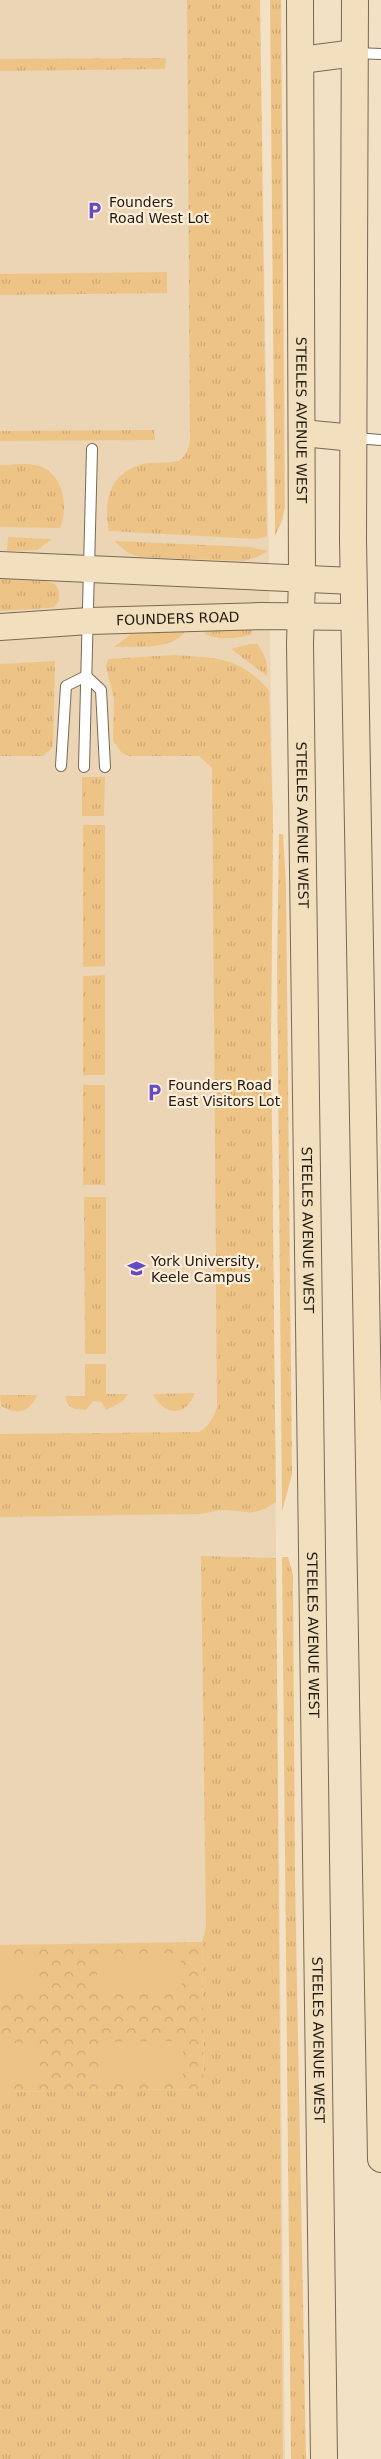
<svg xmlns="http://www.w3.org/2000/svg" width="381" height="2459" font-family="'DejaVu Sans',sans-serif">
<defs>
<pattern id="grass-tufts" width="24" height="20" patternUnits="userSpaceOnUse" patternTransform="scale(1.25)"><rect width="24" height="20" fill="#eec486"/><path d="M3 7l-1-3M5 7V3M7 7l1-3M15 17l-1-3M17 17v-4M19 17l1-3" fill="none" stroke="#cca873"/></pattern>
<pattern id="forest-crowns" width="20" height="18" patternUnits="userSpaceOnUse" patternTransform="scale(1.25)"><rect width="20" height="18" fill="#eec486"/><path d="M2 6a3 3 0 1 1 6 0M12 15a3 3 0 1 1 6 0" fill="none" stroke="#cca873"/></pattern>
</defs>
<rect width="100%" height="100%" fill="#f3e1c6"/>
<path fill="#ebd5b5" d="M0,0H260L273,823L271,1036L285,2459H0Z"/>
<g fill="url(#grass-tufts)">
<path d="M187,0H260L267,536L257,539L109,531C102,498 112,469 148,463C157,462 171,464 180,460C187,455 189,447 190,440Z"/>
<path d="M270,0H281L285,507L282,521L275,536Z"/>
<path d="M166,58L165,69L0,71V59Z"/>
<path d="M167,272V293L0,295V274Z"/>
<path d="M154,430L155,440L0,441V431Z"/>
<path d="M0,465C12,465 27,462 39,466C63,473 69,507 60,528L0,527Z"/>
<path d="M8,537L52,539L37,550L7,551Z"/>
<path d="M114,541L250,547L268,551L257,557L244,561L140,557L128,553Z"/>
<path d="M0,579L46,581L55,584L59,591V601L54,607L49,608L0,611Z"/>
<path d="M247,628L253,630L251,635C236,638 219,641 205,634L204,629Z"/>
<path d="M186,630C173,651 136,646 114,647L131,634Z"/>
<path d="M249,644H257C265,655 268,662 267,676L231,649Z"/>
<path d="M174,655C217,658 238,656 269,690L273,823L271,1036L276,1502C252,1518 249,1511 224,1510C216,1510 208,1513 200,1514L0,1517V1434L199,1432C209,1426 213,1418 217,1408L212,768L199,756H129L121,752L113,740L114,699L106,667L108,659Z"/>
<path d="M55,661L53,747L43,756H0V664Z"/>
<path d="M82,777H105L104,816H82Z"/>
<path d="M83,825H105V966L83,967Z"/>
<path d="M279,834H283L286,885L292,1474L282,1512L277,966Z"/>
<path d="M105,975V1075H83V976Z"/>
<rect x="83" y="1085" width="22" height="100"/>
<path d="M84,1197H106V1354H85Z"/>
<path d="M85,1364H106V1394H128L122,1402L106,1410L101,1402L93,1401L86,1410L75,1409L68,1405L65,1396H85Z"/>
<path d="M195,1393C185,1418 164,1416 153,1394Z"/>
<path d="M0,1395H37C30,1413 18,1415 1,1406Z"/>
<path d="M201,1556L276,1558L283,2459H0V2092L204,2089L202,1942L206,1927Z"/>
<path d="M282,1557H288L293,1575L295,1879L306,2459H291Z"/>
</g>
<path fill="url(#forest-crowns)" d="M202,1942L204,2089L0,2092V1945Z"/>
<g fill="#eec486">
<path d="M181,1953L182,1993L97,1994V1955Z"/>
<path d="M38,1955L39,1994L0,1995V1956Z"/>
<path d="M183,2041V2080L99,2082L98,2042Z"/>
<path d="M0,2043H40V2082L0,2083Z"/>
</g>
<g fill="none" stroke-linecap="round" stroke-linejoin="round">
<defs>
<g id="lane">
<path d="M355,53L381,54"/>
<path d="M355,438L381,440"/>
<path d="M86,676L101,690L105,767"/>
<path d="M61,766L66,686L86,676"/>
<path d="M84,767L92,449"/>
</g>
<g id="secondary">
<path id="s1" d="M300,0L302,580L300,643L324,2459"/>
<path d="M355,0L353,540L381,2159"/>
<path d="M301,60L355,53"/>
<path d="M302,433L354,438"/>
<path d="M0,565L353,581"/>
<path id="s2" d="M0,627L89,621L261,616L354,617"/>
</g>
</defs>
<use href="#lane" stroke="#796952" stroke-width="12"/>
<use href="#secondary" stroke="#796952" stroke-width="28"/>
<use href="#lane" stroke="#fff" stroke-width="10"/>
<use href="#secondary" stroke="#f2dfbd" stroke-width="26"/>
</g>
<defs>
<symbol id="parking-bare" viewBox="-9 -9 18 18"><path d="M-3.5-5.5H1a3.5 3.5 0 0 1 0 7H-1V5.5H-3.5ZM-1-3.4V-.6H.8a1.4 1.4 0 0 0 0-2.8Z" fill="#634bc4" stroke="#fdeed9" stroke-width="2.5" paint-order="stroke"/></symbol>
<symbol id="university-bare" viewBox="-9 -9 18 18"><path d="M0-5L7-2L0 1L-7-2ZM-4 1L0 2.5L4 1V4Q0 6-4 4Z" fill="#634bc4" stroke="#fdeed9" stroke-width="2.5" paint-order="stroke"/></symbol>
</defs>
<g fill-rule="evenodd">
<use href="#parking-bare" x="82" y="198" width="25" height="25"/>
<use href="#parking-bare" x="142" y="1080" width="25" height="25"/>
<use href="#university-bare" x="124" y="1256" width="25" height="25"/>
</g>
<g text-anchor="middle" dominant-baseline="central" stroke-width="4.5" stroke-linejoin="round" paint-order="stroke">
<g font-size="14" fill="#201910" stroke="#fdeed9" text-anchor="start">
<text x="109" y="202">Founders<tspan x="109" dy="16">Road West Lot</tspan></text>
<text x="168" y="1085">Founders Road<tspan x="168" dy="16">East Visitors Lot</tspan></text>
<text x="151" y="1261">York University,<tspan x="151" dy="16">Keele Campus</tspan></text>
</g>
<g font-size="14" fill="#201910" stroke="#fdeed9">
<text stroke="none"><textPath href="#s1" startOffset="420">STEELES AVENUE WEST</textPath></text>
<text stroke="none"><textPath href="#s2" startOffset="178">FOUNDERS ROAD</textPath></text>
<text stroke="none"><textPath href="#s1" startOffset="825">STEELES AVENUE WEST</textPath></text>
<text stroke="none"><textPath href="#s1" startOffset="1230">STEELES AVENUE WEST</textPath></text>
<text stroke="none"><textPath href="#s1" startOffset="1635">STEELES AVENUE WEST</textPath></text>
<text stroke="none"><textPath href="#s1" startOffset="2040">STEELES AVENUE WEST</textPath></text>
</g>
</g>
</svg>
